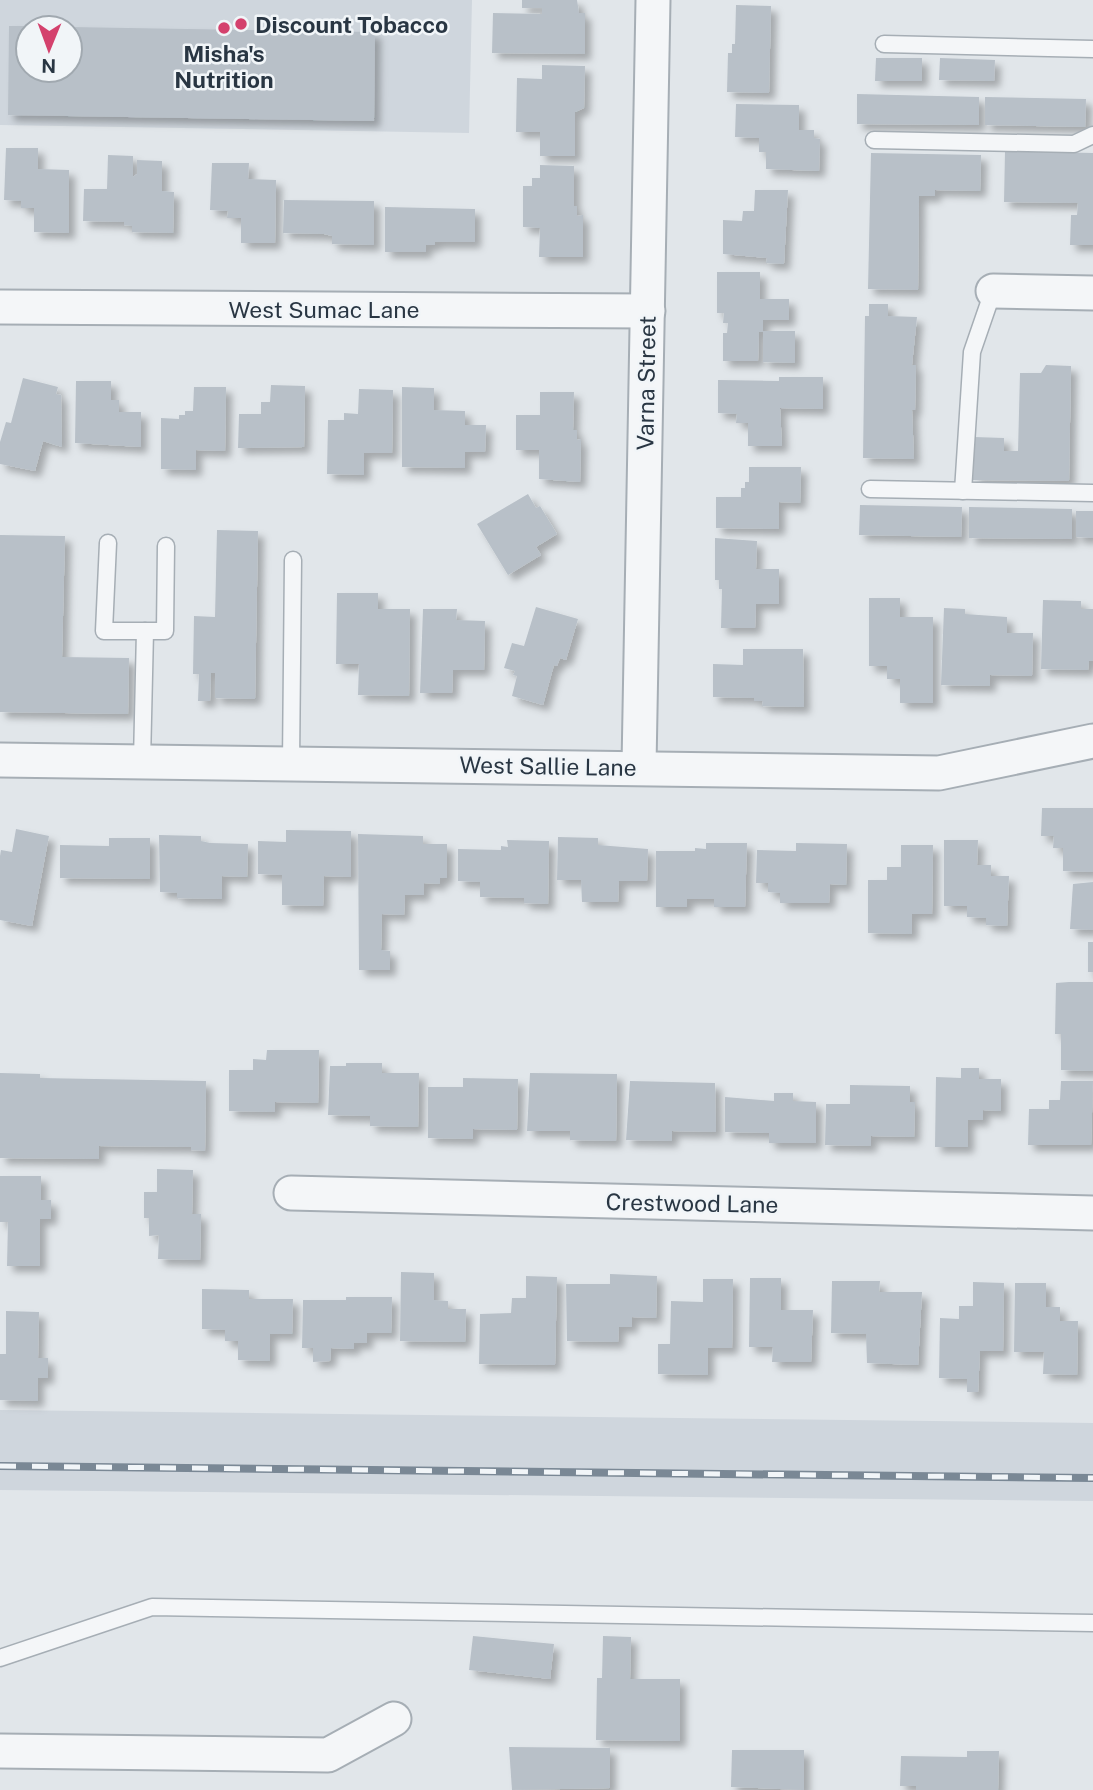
<svg xmlns="http://www.w3.org/2000/svg" width="1093" height="1790" font-family="'Public Sans',sans-serif">
<defs>
<filter id="shadow"><feDropShadow dx="6" dy="6" stdDeviation="3.5" flood-color="#0004"/></filter>
</defs>
<rect width="100%" height="100%" fill="#e1e6ea"/>
<g fill="#cfd6dd" fill-rule="evenodd">
<path d="M0,0H472L469,133L0,125ZM28,28H70V70H28Z"/>
<path d="M0,1410L1093,1423V1501L0,1490Z"/>
</g>
<g fill="#b8c0c8" filter="url(#shadow)">
<path d="M522,0H577L579,13H585V54L492,53L493,13L542,14V8H522Z"/>
<path d="M736,5L771,6L769,93L727,92L728,53H732V44H735Z"/>
<path d="M9,26H28V70H70V27L375,32L374,121L8,115Z"/>
<path d="M876,58H922V81H875Z"/>
<path d="M940,58L995,60L994,81L939,80Z"/>
<path d="M542,65L585,66L584,108L575,112V156H540V132H516L517,78L542,79Z"/>
<path d="M857,94L979,97V125L857,124Z"/>
<path d="M985,97L1086,99L1085,127L985,125Z"/>
<path d="M736,104L799,105V130H814V138L820,139L819,171L766,169V152H759V138L735,137Z"/>
<path d="M6,148H38V169L69,170V233L34,232V208H21V201L4,200Z"/>
<path d="M1005,151L1093,153V245H1070L1071,215H1077L1078,203L1004,202Z"/>
<path d="M871,153L981,155L980,191L935,190V196H919L918,290L868,289Z"/>
<path d="M108,155L133,156V177L137,174V160L162,161V191L174,192L173,233L132,232V226L124,225V222L83,221L84,189H107Z"/>
<path d="M212,163H249L248,179L276,180L275,243H241V218H227L228,211L210,210Z"/>
<path d="M540,165L574,166V206H577V216L583,215V257H539L540,228L523,227V186H532V178H540Z"/>
<path d="M755,190H788L784,264L766,263L767,258L723,254V220L742,221L743,211H754Z"/>
<path d="M284,200L374,201V245L332,244V236L324,234L283,233Z"/>
<path d="M385,207L475,209V242H435V245H426V252H385Z"/>
<path d="M717,272H760V299H789V320H763V332H759L758,361H723V333H727L728,323H723L724,313H717Z"/>
<path d="M869,304H888V316L917,317L912,365H916L915,410H912L914,459L863,458L865,316H869Z"/>
<path d="M763,331H795V363L763,362Z"/>
<path d="M1046,365L1071,366L1069,481L973,480L974,437L1004,438V451H1018L1020,373H1041Z"/>
<path d="M779,377H823V409L780,408L782,446H748V423H736L737,414L718,413V380L779,381Z"/>
<path d="M23,378L58,387L56,394L61,395L62,447L43,441L35,471L0,464V442L6,422L11,423Z"/>
<path d="M76,381H111V400H119V412H141V447L75,443Z"/>
<path d="M271,385L305,386L304,447L238,448L239,414H261V402H270Z"/>
<path d="M194,387H226L225,451L196,450V470L161,469V418L179,419V415H185V411H193Z"/>
<path d="M402,387L434,388V410L465,411V425H486L485,452H465V468L402,467Z"/>
<path d="M359,389L393,390L392,453H364V475L327,474L328,420H344V413L358,414Z"/>
<path d="M540,392H574L573,430H577V440L581,439L580,482L539,479V450H516V415H540Z"/>
<path d="M749,467H801L800,503L779,502V529L716,528V497H741V488H745V482H749Z"/>
<path d="M528,494L536,508L540,506L557,534L536,547L541,555L508,575L477,524Z"/>
<path d="M860,505L962,507L961,537L859,535Z"/>
<path d="M969,507L1072,509V539L969,538Z"/>
<path d="M1076,511H1093V538L1076,537Z"/>
<path d="M217,530L258,531L255,699L215,698V673H211L210,701H198L199,674H193L194,616L215,617Z"/>
<path d="M0,535L65,536L62,657L129,658L128,714L0,712Z"/>
<path d="M715,538L757,541L756,569H779V604H756L755,628H721L722,589H719V580H715Z"/>
<path d="M337,593H378V609H410L409,696L358,695L359,664H336Z"/>
<path d="M869,598H900V617H933V703H900V679H887V666H869Z"/>
<path d="M1043,600L1081,601V609H1093V661H1089L1088,670L1041,669Z"/>
<path d="M536,607L578,619L566,660L560,658L557,666L554,665L543,705L512,696L517,676L513,675L515,671L504,668L512,643L524,646Z"/>
<path d="M944,608L965,609V614L1007,617V633H1033L1032,676L990,675V686L941,685Z"/>
<path d="M423,609H457L456,620L485,621L484,670H453L452,693H420Z"/>
<path d="M743,649H803L804,707L762,706L763,701H754V698L713,697V664L743,665Z"/>
<path d="M1042,808H1093V872L1063,871V848H1053L1054,836H1041Z"/>
<path d="M16,829L49,836L32,926L0,920V856L1,850L12,852Z"/>
<path d="M286,830L351,831V877L324,876L323,906L282,905V875L258,874V841L286,842Z"/>
<path d="M358,834L423,836V844H447V878H440V884L424,883V895H405L404,915L382,914L381,950L390,951V970H359Z"/>
<path d="M159,835L201,836V841L210,843L248,844L247,877L222,876V899L177,898V893L160,892Z"/>
<path d="M558,837L598,838V845L648,849L647,881H619L618,902H582L581,880H557Z"/>
<path d="M109,838H150V879L60,878V845L109,846Z"/>
<path d="M507,840L549,841L548,904L524,903V898L480,897V882L458,881V849L501,850V846L508,847Z"/>
<path d="M944,840H978L977,865H991V876H1009L1007,926L986,925V918L967,917V906H944Z"/>
<path d="M706,843H747L745,907H714V899H687V907H656V851H695V848L706,849Z"/>
<path d="M796,843L847,844L846,885L830,884L829,903H780V893L768,892V883H756L757,850L796,851Z"/>
<path d="M901,845H933L932,914H912V934L868,933V880H887V867H901Z"/>
<path d="M1093,882V930L1070,929L1073,884Z"/>
<rect x="1088" y="942" width="5" height="30"/>
<path d="M1069,982H1093V1071L1061,1070V1034H1055L1056,983Z"/>
<path d="M267,1050H319L318,1103L275,1102V1112L229,1111V1070H253V1059L266,1060Z"/>
<path d="M346,1063H382V1073H419L418,1127L370,1126V1116L328,1115L330,1066H346Z"/>
<path d="M961,1068H979V1079H1001V1111L983,1110V1120H968V1147H935L936,1077L961,1078Z"/>
<path d="M0,1073L40,1074V1078L206,1081L205,1151L191,1150V1147L99,1146V1159L0,1158Z"/>
<path d="M530,1073L617,1074L616,1141L570,1140V1131H527Z"/>
<path d="M463,1078L518,1079L517,1130L473,1129V1139L428,1138V1087H463Z"/>
<path d="M630,1081L715,1083L716,1132L672,1131V1141L626,1140Z"/>
<path d="M1061,1081H1093L1091,1145H1028L1029,1109H1049V1100H1060Z"/>
<path d="M850,1085L910,1086V1102H915L914,1137L871,1136V1146L825,1145L826,1104H850Z"/>
<path d="M774,1093H793V1101L816,1102V1143H769V1133L725,1132V1097L774,1101Z"/>
<path d="M157,1169L193,1170L192,1214H201L200,1260L158,1259L159,1235L149,1236V1218H144V1192H157Z"/>
<path d="M0,1176H41V1200H51V1219H40V1266H7L8,1222H0Z"/>
<path d="M401,1272L434,1273V1300L448,1301V1309H466L465,1342L400,1341Z"/>
<path d="M610,1274L657,1276L656,1318L632,1317V1327H619L618,1342L567,1341L566,1284H610Z"/>
<path d="M526,1276L557,1277L555,1365L479,1364L480,1314L511,1313L512,1298H526Z"/>
<path d="M750,1278H781V1310H813L811,1362H772L773,1347H749Z"/>
<path d="M703,1279H733L732,1348H708V1375L658,1374V1344H670L671,1301L703,1302Z"/>
<path d="M832,1281H880L879,1292H922L918,1365L867,1363L866,1334L831,1333Z"/>
<path d="M973,1282L1004,1283L1003,1351H980L978,1392H967V1379L939,1378L940,1318L959,1319V1306H973Z"/>
<path d="M1015,1283H1046V1307H1060V1321H1078L1077,1375L1043,1374L1044,1352H1014Z"/>
<path d="M202,1289L249,1290V1299H293L292,1334H270V1361L238,1360V1341H225V1330L202,1329Z"/>
<path d="M346,1297H392L391,1333H367V1343H354V1349L331,1348L330,1361L313,1362V1348H302L303,1300H346Z"/>
<path d="M6,1311L39,1312L38,1358H48V1378H38V1401L0,1400V1354H6Z"/>
<path d="M473,1636L554,1644L550,1679L469,1670Z"/>
<path d="M603,1636L631,1637L630,1679H680V1741L596,1740L597,1678H602Z"/>
<path d="M509,1747L610,1748V1788L512,1790Z"/>
<path d="M732,1750H804V1790L731,1787Z"/>
<path d="M967,1751H999L998,1790H916V1786H900L901,1756L967,1757Z"/>
</g>
<g fill="none" stroke-linecap="round" stroke-linejoin="round">
<defs>
<g id="service">
<path d="M884,44L1093,49"/>
<path d="M874,140L1074,144L1093,135"/>
<path d="M870,489L1093,493"/>
<path d="M963,491L972,352L993,291"/>
<path d="M108,543L104,631H145L142,761"/>
<path d="M145,631H165L166,546"/>
<path d="M291,763L293,560"/>
<path d="M0,1658L152,1607L1093,1623"/>
</g>
<g id="minor">
<path d="M993,291L1093,293"/>
<path d="M0,307L648,311"/>
<path d="M0,760L939,773L1093,741"/>
<path d="M639,766L653,0"/>
<path d="M291,1193L1093,1213"/>
<path d="M0,1751L328,1755L394,1719"/>
</g>
</defs>
<use href="#service" stroke="#a6aeb5" stroke-width="19"/>
<use href="#minor" stroke="#a6aeb5" stroke-width="37"/>
<use href="#service" stroke="#f4f6f8" stroke-width="16"/>
<use href="#minor" stroke="#f4f6f8" stroke-width="33"/>
<defs>
<path id="rail" d="M0,1466L1093,1478"/>
</defs>
<use href="#rail" stroke="#7a8895" stroke-width="8"/>
<use href="#rail" stroke="#f1f5f8" stroke-width="5" stroke-dasharray="16" stroke-linecap="butt"/>
</g>
<g fill="#d4416d" stroke="#f1f5f8" stroke-width="2.5">
<circle cx="241" cy="24" r="7"/>
<circle cx="224" cy="28" r="7"/>
</g>
<g text-anchor="middle" dominant-baseline="central" stroke-width="5" stroke-linejoin="round" paint-order="stroke">
<g font-size="23" font-weight="bold" fill="#293643" stroke="#f1f5f8" text-anchor="start">
<text x="255" y="24">Discount Tobacco</text>
<text x="224" y="53" text-anchor="middle">Misha's<tspan x="224" dy="26">Nutrition</tspan></text>
</g>
<g font-size="23" fill="#293643" stroke="#f1f5f8">
<text x="324" y="309">West Sumac Lane</text>
<text transform="translate(646 383) rotate(-89)">Varna Street</text>
<text transform="translate(548 766) rotate(1)">West Sallie Lane</text>
<text transform="translate(692 1203) rotate(1)">Crestwood Lane</text>
</g>
</g>
<g transform="translate(49 49) rotate(181)"><circle r="33" fill="#f1f5f8" stroke="#a1a9b0" stroke-width="2"/>
<path d="M0-5L12 26L0 18L-12 26Z" fill="#d4416d"/>
<text y="-10" font-size="19" font-weight="bold" text-anchor="middle" fill="#293643">N</text>
</g>
</svg>
